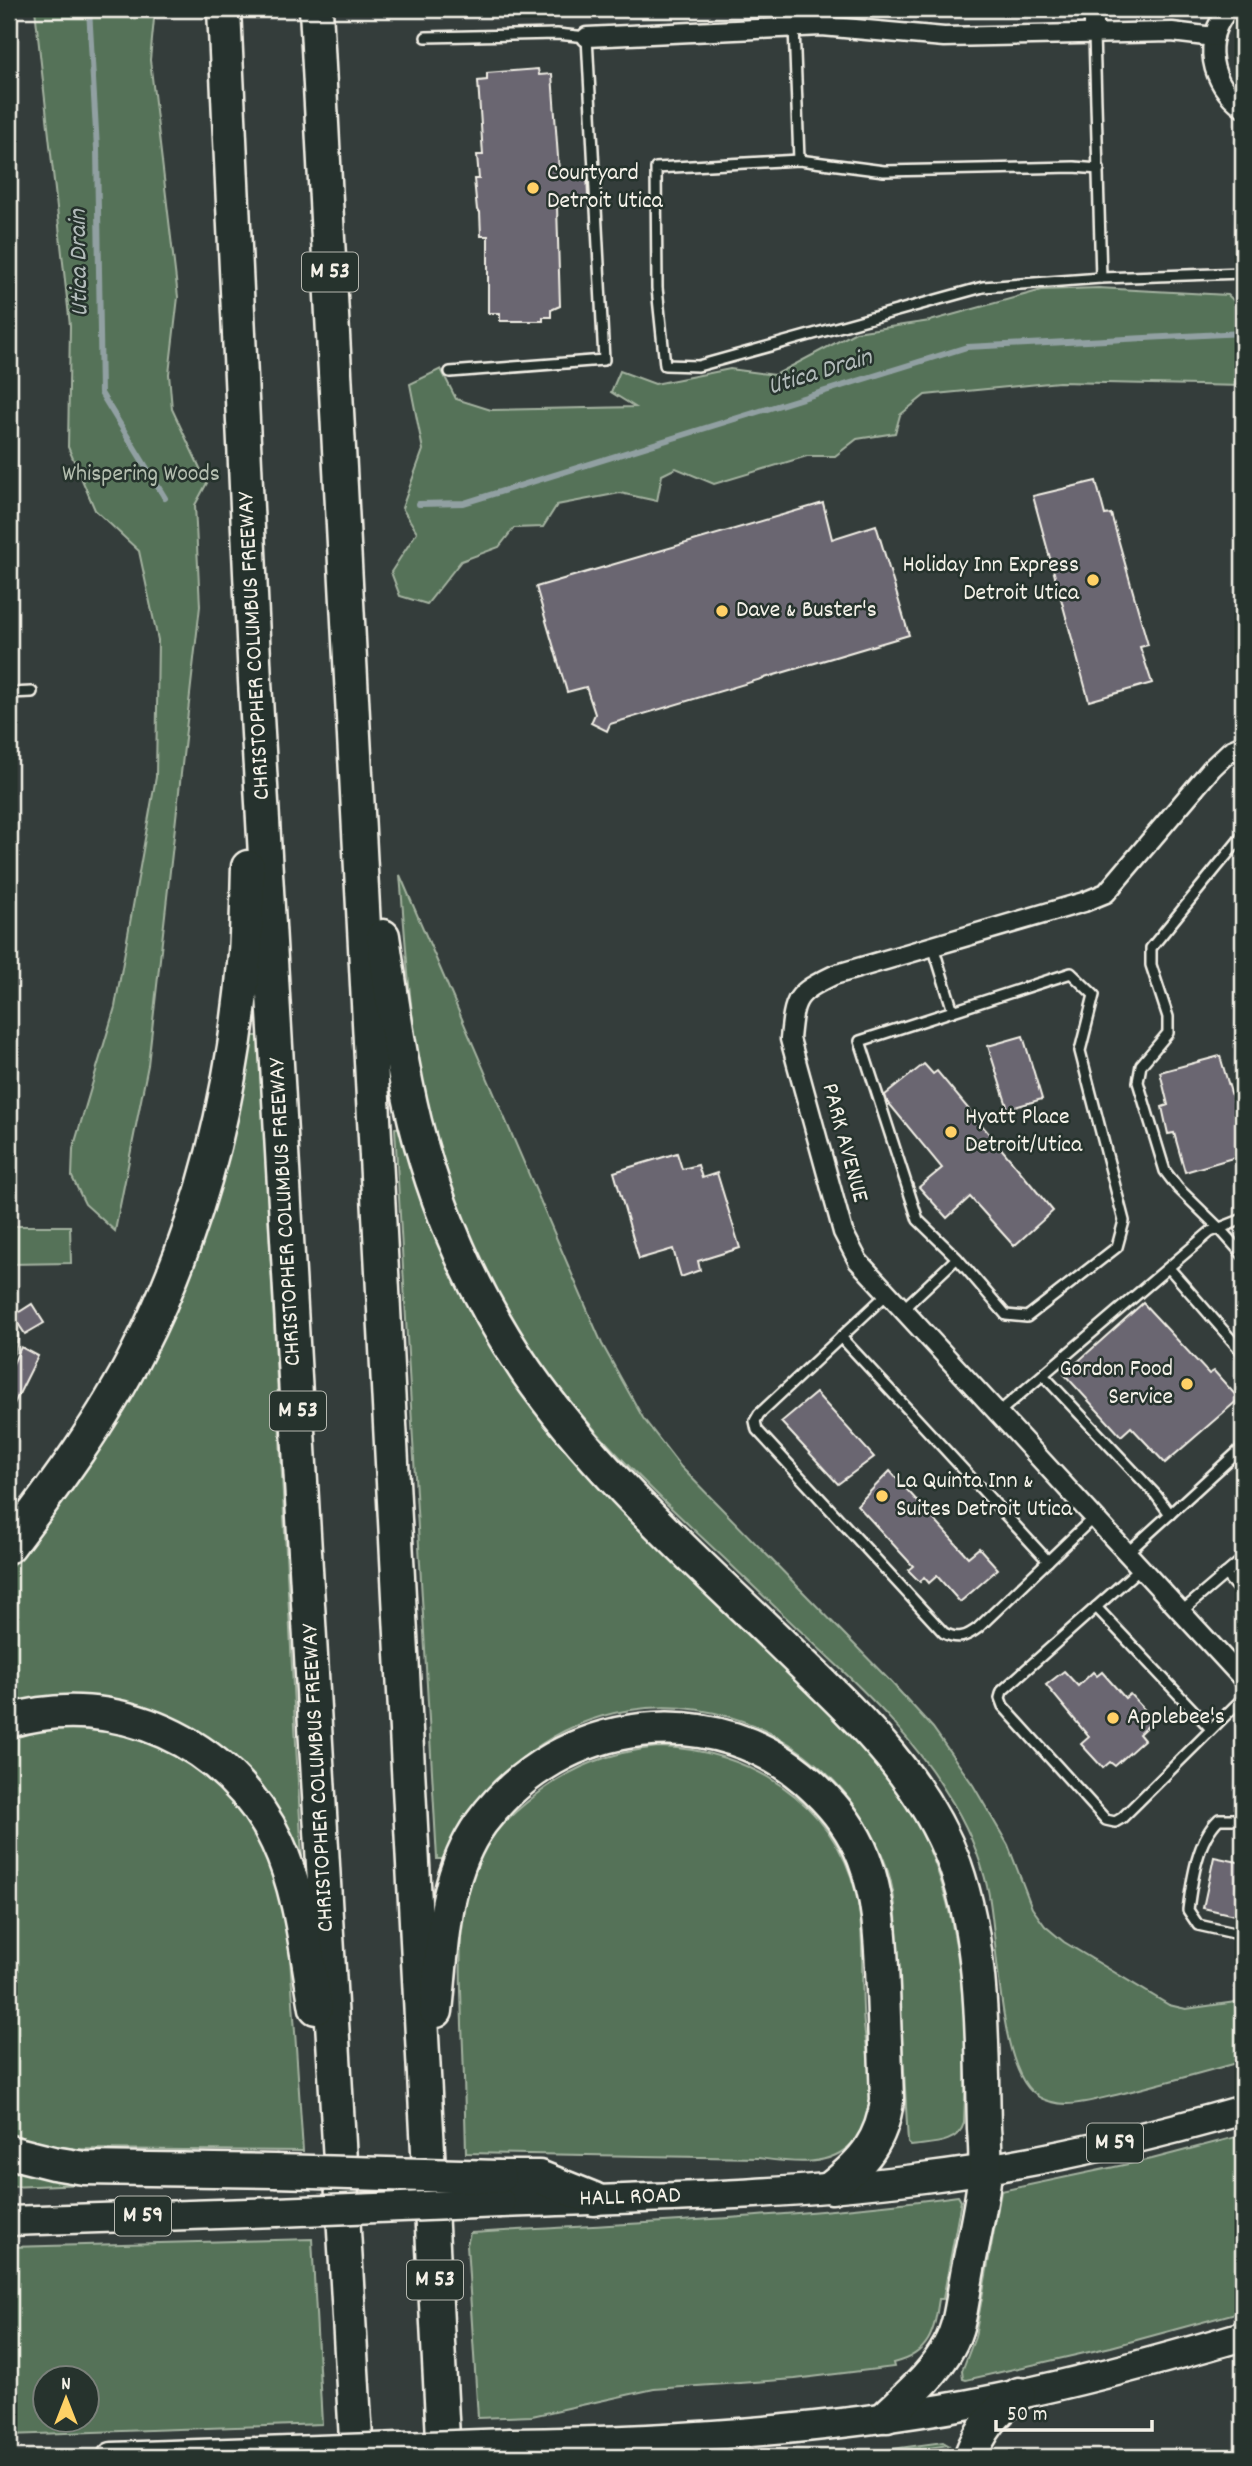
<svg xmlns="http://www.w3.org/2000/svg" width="1252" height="2466" font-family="Dekko,sans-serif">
<rect width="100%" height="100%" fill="#343d3b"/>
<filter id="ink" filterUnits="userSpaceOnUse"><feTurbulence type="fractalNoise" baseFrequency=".0143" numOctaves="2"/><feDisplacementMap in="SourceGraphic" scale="14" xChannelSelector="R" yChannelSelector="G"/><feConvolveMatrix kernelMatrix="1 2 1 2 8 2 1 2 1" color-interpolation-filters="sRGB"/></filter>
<g filter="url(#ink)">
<g fill="#557259" stroke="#a4b2a0" stroke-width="2" fill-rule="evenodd">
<path d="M35,9H155L150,60L178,297L169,374L172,409L207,483L195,505L200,606L148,1065L115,1231L85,1204L72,1177L73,1149L115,1007L156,777L158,640L139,551L95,510L68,447L70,326Z"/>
<path d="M1098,288L1228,295L1243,310V386L1059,382L925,395L900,415L895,433L857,439L835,456H807L714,484L676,468L662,475L657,501L620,493L557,505L543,527L514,528L499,547L461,561L427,604L400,596L391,572L417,532L402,508L423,450L410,384L441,369L456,399L491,410L635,407L611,392L620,371L655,384L730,369L775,375L856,332L930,321L1042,290Z"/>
<path d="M400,875L602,1344L643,1418L681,1467L891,1682L933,1728L973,1785L1008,1845L1032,1908L1045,1926L1064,1942L1169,2005L1186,2009L1243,2001V2061C1204,2072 1164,2083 1124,2093C1105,2097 1086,2104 1067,2104C1057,2104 1044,2101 1036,2095C998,2071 998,1935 988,1890C980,1856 965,1821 946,1792C914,1740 871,1697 827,1656C793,1624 759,1592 725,1559C651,1490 569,1413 516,1326C471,1251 439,1165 422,1080C409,1013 406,943 400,875Z"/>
<path d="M251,1036H259L302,1858H295L225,1754L9,1708V1570L92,1454Z"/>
<path d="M402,1127C417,1179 431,1228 455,1276L849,1732C872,1759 895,1786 913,1817C963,1902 969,2027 964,2123C958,2145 930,2143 911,2146L908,2143C905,2089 902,2034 899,1980C897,1938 899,1893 882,1855C825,1716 653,1661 530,1752C489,1783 471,1814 447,1859H437L395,1128Z"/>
<path d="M9,1226H70L71,1263L9,1264Z"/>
<path d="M64,1727L122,1734L151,1742L205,1771L244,1816L261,1846L274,1875L283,1909L290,1957L303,2151L77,2149L46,2145L9,2133V1736Z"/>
<path d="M658,1747C747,1748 834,1802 856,1893C866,1936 860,1982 864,2025C868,2065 883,2109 853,2142C830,2169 789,2162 758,2158L466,2153C465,2110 464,2068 462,2025C461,1974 454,1896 481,1852C495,1829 515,1811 536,1795C573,1766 611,1752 658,1747Z"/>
<path d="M1243,2135V2311L1111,2347L966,2380L963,2379L962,2371L975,2337L1001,2191L1152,2159Z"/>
<path d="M9,2162L84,2176L85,2184L9,2187Z"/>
<path d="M958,2196L961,2201L943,2299H939C934,2332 930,2354 893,2363L894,2367L795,2379L654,2389L532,2416L478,2418L467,2245L470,2233C632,2223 797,2218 958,2196Z"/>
<path d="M312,2239L322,2424L9,2435V2247ZM46,2378H88V2420H46Z"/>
<path d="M943,2442L948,2445L911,2451L902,2455L834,2457Z"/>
</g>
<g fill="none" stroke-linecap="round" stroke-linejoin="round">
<g stroke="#91a0a2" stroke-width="6">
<path d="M89,9L97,149L101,393L165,498"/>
<path d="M419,504L464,503L967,347L1243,333"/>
</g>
</g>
<g fill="#6a6671" stroke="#f4f1e8" stroke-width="2">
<path d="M538,69L539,75L552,74L559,171H587L588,197L565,198V206H557L560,306L551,310V317H543V321H500V313H488V236H481L480,212L477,210L474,179H479L477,155H483L478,81L487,80V73Z"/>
<path d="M1096,481L1105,515L1111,514L1148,645L1140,647L1152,683L1089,701L1033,496Z"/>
<path d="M823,503L832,539L876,525L909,635L610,724L607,731L591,723L595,714L586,687L567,692L536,587Z"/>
<path d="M1023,1036L1042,1099L1008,1109L988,1046Z"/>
<path d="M1220,1056L1243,1133V1155L1185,1172L1174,1133L1168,1134L1162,1107L1168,1105L1160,1072Z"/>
<path d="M924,1064L933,1074L937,1071L1053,1211L1014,1246L970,1197L947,1218L919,1187L942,1168L887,1101L885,1095Z"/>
<path d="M677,1153L682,1169L698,1165L702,1178L717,1173L740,1248L698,1261L700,1270L681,1277L673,1249L639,1259L614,1172Z"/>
<path d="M1143,1303L1209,1374L1214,1371L1239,1399L1165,1463L1131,1427L1121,1436L1064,1374Z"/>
<path d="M32,1304L44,1323L25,1334L13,1316Z"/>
<path d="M21,1347L38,1356L9,1414V1372Z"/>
<path d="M816,1393L874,1457L838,1484L781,1422Z"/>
<path d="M890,1471L968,1557L979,1548L998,1569L960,1602L937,1576L929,1583L924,1577L920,1582L908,1570L913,1566L857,1505Z"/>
<path d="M1064,1671L1078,1686L1093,1672L1097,1676L1102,1672L1125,1698L1130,1694L1154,1720L1139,1734L1144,1740L1115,1766L1110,1762L1103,1768L1081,1744L1089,1737L1046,1685Z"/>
<path d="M1214,1857L1243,1863V1917L1203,1908Z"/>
</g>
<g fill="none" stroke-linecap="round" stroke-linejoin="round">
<defs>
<g id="service">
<path d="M794,26L799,160"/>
<path d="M1094,34L1101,278"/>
<path d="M426,37L557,34L587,37L604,360L450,372"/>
<path d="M1099,169L1074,167L884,171L799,160L656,168L657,288L665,365L698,366L983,287L1101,278L1243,273"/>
<path d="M9,693L32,692"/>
<path d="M1243,835L1151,948V965L1168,1017V1033L1141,1065L1138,1082L1165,1171L1178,1188L1219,1228L1243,1255"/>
<path d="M933,946L953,1011"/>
<path d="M1169,1268L1243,1353"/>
<path d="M888,1293L759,1414L755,1421L757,1430L944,1633C958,1640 966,1637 978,1628L1094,1517"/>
<path d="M903,1309L957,1258L918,1220L860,1041L1071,973L1094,995L1080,1051L1124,1221L1117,1247L1027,1317L1006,1315L957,1258"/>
<path d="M9,1331L12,1337L9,1350"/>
<path d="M841,1337L1048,1561"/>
<path d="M1043,1375L1156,1495L1170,1514L1243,1447"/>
<path d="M998,1413L1210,1232L1243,1219"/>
<path d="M1127,1553L1170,1514"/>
<path d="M1140,1568L1002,1691L1000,1698L1003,1706L1106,1820L1115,1822L1122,1818L1243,1698"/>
<path d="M1225,1574L1243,1595"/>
<path d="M1096,1607L1211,1729"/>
<path d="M1181,1612L1243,1559"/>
<path d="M1243,1819H1219C1197,1840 1192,1880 1188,1910L1198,1925L1243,1935"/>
</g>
<g id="minor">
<path d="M1094,9V34"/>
<path d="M1229,9C1201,40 1210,84 1243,107"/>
<path d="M587,37L822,26L944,37L1172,32L1214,37"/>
<path d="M1243,745L1231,750L1212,768L1106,893L1084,902L834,975C795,994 794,997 790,1039L843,1232L858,1261L1243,1679"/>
</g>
<g id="trunk">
<path d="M501,2203C641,2198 783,2196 923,2178C1031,2165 1138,2140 1243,2110"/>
<path d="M9,2221L277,2212"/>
<path d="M510,2443C661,2441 822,2431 970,2404C1062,2387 1153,2362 1243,2336"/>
<path d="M112,2457L290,2451"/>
</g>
<g id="motorway">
<path d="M224,9L255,681L357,2457"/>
<path d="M316,9L444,2457"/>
<path d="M383,936C392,998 400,1061 415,1122C437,1210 475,1296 526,1371C599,1476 698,1562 789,1651C855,1715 923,1777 955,1865C984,1947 982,2042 984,2128C985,2142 986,2157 985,2171C982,2207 972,2244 966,2280C962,2302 960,2327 949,2346C934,2374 910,2394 887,2416"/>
<path d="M9,1546C56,1484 103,1421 138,1351C201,1228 234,1090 245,953C247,924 247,896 248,867"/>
<path d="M9,1721C113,1689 231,1742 277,1842C301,1893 306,1953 316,2008"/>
<path d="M436,2011C443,1948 442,1877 481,1823C560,1715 719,1694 816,1789C836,1808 854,1832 864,1858C880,1900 881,1945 883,1989C884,2026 886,2063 887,2100C882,2141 863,2162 832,2187"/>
<path d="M9,2152L53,2163L84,2168L275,2171"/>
<path d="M499,2177H539L594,2199"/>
<path d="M970,2457C981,2429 995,2411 1019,2394"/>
</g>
</defs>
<use href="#service" stroke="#f4f1e8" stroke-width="14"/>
<use href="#minor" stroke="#f4f1e8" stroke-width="23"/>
<use href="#trunk" stroke="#f4f1e8" stroke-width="33"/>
<use href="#motorway" stroke="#f4f1e8" stroke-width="37"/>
<use href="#service" stroke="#26332d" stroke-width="9"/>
<use href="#minor" stroke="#26332d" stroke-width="18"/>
<use href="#trunk" stroke="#26332d" stroke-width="28"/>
<use href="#motorway" stroke="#26332d" stroke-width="32"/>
<defs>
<g id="trunk-bridge">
<path d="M277,2212L501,2203"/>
<path d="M290,2451L510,2443"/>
</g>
<path id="motorway-bridge" d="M275,2171L499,2177"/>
</defs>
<use href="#trunk-bridge" stroke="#f4f1e8" stroke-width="33" stroke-linecap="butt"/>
<use href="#motorway-bridge" stroke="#f4f1e8" stroke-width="37" stroke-linecap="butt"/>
<use href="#trunk-bridge" stroke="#26332d" stroke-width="28"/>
<use href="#motorway-bridge" stroke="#26332d" stroke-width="32"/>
</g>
</g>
<g fill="#ffd166" stroke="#26332d" stroke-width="2.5">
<circle cx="533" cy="188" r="7"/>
<circle cx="1093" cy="580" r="7"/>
<circle cx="722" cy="611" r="7"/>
<circle cx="951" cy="1132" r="7"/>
<circle cx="1187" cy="1384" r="7"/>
<circle cx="882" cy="1496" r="7"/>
<circle cx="1113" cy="1718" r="7"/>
</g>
<g text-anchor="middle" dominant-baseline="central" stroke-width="5" stroke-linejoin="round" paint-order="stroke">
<g fill="#26332d" stroke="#b6b8b0" stroke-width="2">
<rect x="302" y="252.5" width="56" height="39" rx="5"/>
<rect x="270" y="1391.5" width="56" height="39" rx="5"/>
<rect x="1087" y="2123.5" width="56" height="39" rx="5"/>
<rect x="115" y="2196.5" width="56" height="39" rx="5"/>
<rect x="407" y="2260.5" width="56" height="39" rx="5"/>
</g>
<g font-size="23" font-weight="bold" fill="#f4f1e8">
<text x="330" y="272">M 53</text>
<text x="298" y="1411">M 53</text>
<text x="1115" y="2143">M 59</text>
<text x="143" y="2216">M 59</text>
<text x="435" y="2280">M 53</text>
</g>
<g font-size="24" fill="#f4f1e8" stroke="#26332d" text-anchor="start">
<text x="547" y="174">Courtyard<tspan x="547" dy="28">Detroit Utica</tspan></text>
<text x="1079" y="566" text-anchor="end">Holiday Inn Express<tspan x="1079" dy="28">Detroit Utica</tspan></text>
<text x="736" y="611">Dave &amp; Buster's</text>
<text x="965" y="1118">Hyatt Place<tspan x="965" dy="28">Detroit/Utica</tspan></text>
<text x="1173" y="1370" text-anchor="end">Gordon Food<tspan x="1173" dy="28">Service</tspan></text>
<text x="896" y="1482">La Quinta Inn &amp;<tspan x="896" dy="28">Suites Detroit Utica</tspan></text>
<text x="1127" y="1718">Applebee's</text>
</g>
<g font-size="24" fill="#b4beaf" stroke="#26332d">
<text x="141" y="475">Whispering Woods</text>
</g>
<g font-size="24" fill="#f4f1e8" stroke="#26332d">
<text transform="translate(255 646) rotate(-93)">CHRISTOPHER COLUMBUS FREEWAY</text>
<text transform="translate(844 1143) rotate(75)">PARK AVENUE</text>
<text transform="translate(286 1212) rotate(-93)">CHRISTOPHER COLUMBUS FREEWAY</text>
<text transform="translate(319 1778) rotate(-93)">CHRISTOPHER COLUMBUS FREEWAY</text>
<text transform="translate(630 2198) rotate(-2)">HALL ROAD</text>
</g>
<g font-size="26" font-style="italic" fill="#b2bbba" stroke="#26332d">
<text transform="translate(80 263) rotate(-91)">Utica Drain</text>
<text transform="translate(820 373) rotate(-17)">Utica Drain</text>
</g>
</g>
<rect width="1252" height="2466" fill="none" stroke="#26332d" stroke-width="35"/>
<rect x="18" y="18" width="1217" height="2431" fill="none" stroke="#f4f1e8" stroke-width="2.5" filter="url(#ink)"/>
<g transform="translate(66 2399)"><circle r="33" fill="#26332d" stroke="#787f78" stroke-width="2"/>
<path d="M0-5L12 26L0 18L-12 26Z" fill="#ffd166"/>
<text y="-10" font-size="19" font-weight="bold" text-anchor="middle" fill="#f4f1e8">N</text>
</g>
<path d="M996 2420v10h156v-10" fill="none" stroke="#f4f1e8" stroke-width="3.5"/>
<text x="1007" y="2420" font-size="21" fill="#f4f1e8" stroke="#26332d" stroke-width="5" paint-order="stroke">50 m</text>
</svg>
